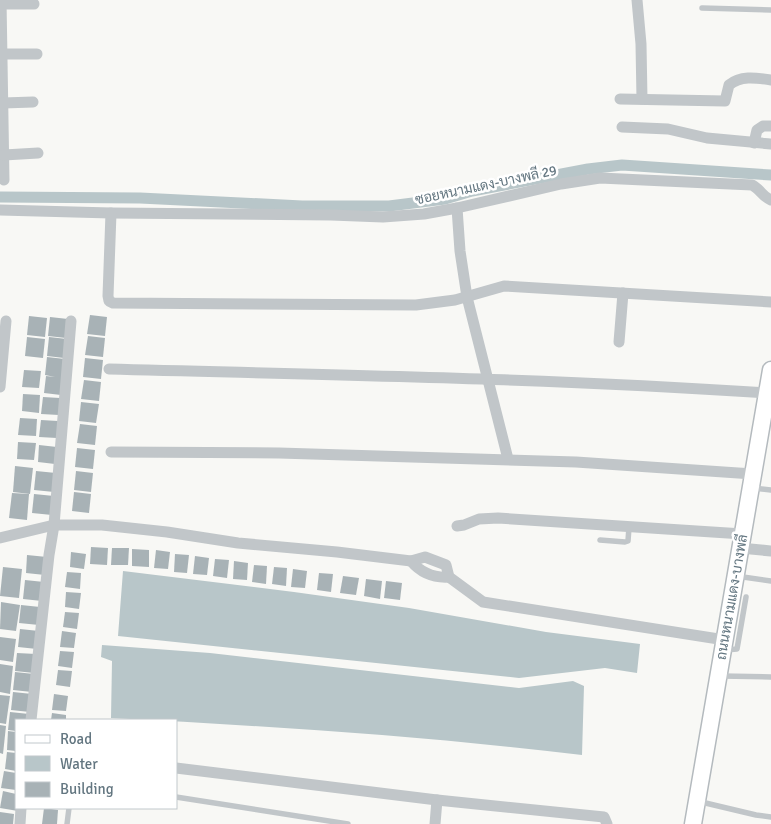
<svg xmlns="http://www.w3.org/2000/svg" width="771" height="824" font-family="Signika,Sarabun,sans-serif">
<rect width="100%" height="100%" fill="#f8f8f5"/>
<g fill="#b8c6c9">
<path d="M123,571L294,592L409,608L546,632L640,644L637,673L605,668L519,678L118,636Z"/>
<path d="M102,645L210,653L519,688L573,681L584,686L582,755C425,736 267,726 111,718L112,661L101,657Z"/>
</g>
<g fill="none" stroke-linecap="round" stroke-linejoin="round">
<path stroke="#b8c6c9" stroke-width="11" d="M0,197L140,198L302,206H389L445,199L472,191L588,169L622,165L771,175"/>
</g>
<g fill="#a8b2b6">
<path d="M90,315L107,317L105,336L87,334Z"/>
<path d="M29,316L47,318L45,337L27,335Z"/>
<path d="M50,317L68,319L66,338L48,336Z"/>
<path d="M88,336L105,338L103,357L85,355Z"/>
<path d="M27,337L45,339L43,358L25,356Z"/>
<path d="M49,337L67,339L64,358L47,356Z"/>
<path d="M47,357L65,359L61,395L44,393L46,376L55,377L45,375Z"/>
<path d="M85,358L103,360L101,379L83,377Z"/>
<path d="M24,370L41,371L39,388L22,387Z"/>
<path d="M84,380L101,382L99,401L81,399Z"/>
<path d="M23,394L40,395L39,413L22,411Z"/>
<path d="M43,397L60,398L59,415L41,414Z"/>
<path d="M81,402L99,404L96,423L79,421Z"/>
<path d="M20,418L37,419L36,436L18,435Z"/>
<path d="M41,420L58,421L57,438L39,437Z"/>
<path d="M80,424L97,426L95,445L77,443Z"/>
<path d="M18,442L36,443L34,460L17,459Z"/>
<path d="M39,445L57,447L55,464L38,462Z"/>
<path d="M77,448L95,450L93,469L75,467Z"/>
<path d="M15,466L33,468L30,494L13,492Z"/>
<path d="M36,471L56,473L54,492L34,490Z"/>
<path d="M76,471L93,473L91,492L74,490Z"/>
<path d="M74,492L91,494L89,513L72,511Z"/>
<path d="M12,493L29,494L27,520L9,518Z"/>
<path d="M34,494L54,496L52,515L32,513Z"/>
<path d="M91,547L108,548L107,565L90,564Z"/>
<path d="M112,548H129L128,565H111Z"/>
<path d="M132,549L149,550V567L132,566Z"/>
<path d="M156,550L170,552L168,569L154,568Z"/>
<path d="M71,552L86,554L84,569L70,567Z"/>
<path d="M175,554L189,555L187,573L174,572Z"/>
<path d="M27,555L47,557L45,575L26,573Z"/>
<path d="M195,556L209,558L207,575L193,574Z"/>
<path d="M215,559L229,560L227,578L213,576Z"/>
<path d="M234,561L248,563L247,580L233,579Z"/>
<path d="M254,565L267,566L266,584L252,582Z"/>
<path d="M3,567L22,569L19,598L0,596Z"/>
<path d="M274,567L287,568L286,586L272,584Z"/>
<path d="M293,569L307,571L305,588L291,587Z"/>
<path d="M67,572L81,573L80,589L65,587Z"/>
<path d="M319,573L333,574L331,592L317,590Z"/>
<path d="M343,576L359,578L356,595L340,593Z"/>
<path d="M366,579L382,581L380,599L364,596Z"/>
<path d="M25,580L44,582L42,601L23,599Z"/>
<path d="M386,581L402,583L400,600L384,598Z"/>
<path d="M66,592L81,593L79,609L65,607Z"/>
<path d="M1,602L20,605L16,631L0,629Z"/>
<path d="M21,605L40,607L39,625L19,623Z"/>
<path d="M65,612L79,613L77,629L63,627Z"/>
<path d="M20,629L39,631L37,649L18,647Z"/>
<path d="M62,631L76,633L74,648L60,647Z"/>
<path d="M0,637L16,639L13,662L0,660Z"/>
<path d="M60,651L74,652L72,668L58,666Z"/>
<path d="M17,653L36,654L34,673L15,671Z"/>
<path d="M0,664L13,666L10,694L0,692Z"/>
<path d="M58,670L72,671L70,687L56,685Z"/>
<path d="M15,672L34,674L32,692L13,690Z"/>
<path d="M13,692L32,694L30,712L11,710Z"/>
<path d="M54,694L68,696L66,711L52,710Z"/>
<path d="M0,695L10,696L6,724L0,723Z"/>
<path d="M10,712L29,714V720H16V731L8,730Z"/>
<path d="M52,713L66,715V720H51Z"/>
<path d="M0,725L6,726L3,754L0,753Z"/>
<path d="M8,731L16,732V751L7,750Z"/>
<path d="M7,752L16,753V771L5,769Z"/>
<path d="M4,771L16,773V790L1,788Z"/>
<path d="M3,791L16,794L18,811L0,808Z"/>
<path d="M44,808L58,810L57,824H42Z"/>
<path d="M0,812L14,814L13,824H0Z"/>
</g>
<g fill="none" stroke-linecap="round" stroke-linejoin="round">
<defs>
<path id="secondary" d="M693,824L771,370"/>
</defs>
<use href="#secondary" stroke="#b4babe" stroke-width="19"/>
<g stroke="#c1c6c9" stroke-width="5.5">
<path d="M702,8L771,10"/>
<path d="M753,488L771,490"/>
<path d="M600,540L625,542L628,541L629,527"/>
<path d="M736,576L771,581"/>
<path d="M725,650L737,649L746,597"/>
<path d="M721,676L771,677"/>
<path d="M176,797L348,824"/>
<path d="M697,801L756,815L771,817"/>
<path d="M67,824L69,808"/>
</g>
<g stroke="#c1c6c9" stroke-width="11">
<path d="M1,0L4,180"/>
<path d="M637,0L641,44L642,99"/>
<path d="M1,4H34"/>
<path d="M2,54H37"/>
<path d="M620,99L725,101L729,85C741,75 757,78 771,80"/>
<path d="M3,103L33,102"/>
<path d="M622,127L668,129L707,138L771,144"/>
<path d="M754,143L757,130L763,126H771"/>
<path d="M4,155L38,153"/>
<path d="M457,208L460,251L467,297L508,459"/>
<path d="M0,210L111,213L331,215L383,217L424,214L457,208L561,184L600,178L752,185C760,189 763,197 771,200"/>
<path d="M111,213L108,296L109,301L113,303L416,305L455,300L504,286L771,302"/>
<path d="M619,342L623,293"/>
<path d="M109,369C329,375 548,378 767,393"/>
<path d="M0,387L6,321"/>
<path d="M111,452L279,453L576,462L753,474"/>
<path d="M457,526L464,525L479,519L498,518L743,534"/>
<path d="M0,538L54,525H102L167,532L238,543L337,552L411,561L425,557L446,565L449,577L483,602L725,640"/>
<path d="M740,548L771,551"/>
<path d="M411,561C421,573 434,578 449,577"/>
<path d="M31,720L49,555L54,525L71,321"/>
<path d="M176,768L437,800L604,817L607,824"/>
<path d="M20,824L21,808"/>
<path d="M435,824L437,800"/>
</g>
<use href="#secondary" stroke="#fff" stroke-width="16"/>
</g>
<g text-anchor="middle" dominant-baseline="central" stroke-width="5" stroke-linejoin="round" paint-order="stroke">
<g font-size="14" fill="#637680" stroke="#fff">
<text transform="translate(486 185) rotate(-12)">ซอยหนามแดง-บางพลี 29</text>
<text transform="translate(732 597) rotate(-80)">ถนนหนามแดง-บางพลี</text>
</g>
</g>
<rect x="15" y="719" width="162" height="90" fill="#ffffff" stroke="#c1c8cc"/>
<rect x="25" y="735" width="25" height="8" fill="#ffffff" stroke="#c1c8cc"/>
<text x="60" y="744" font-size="15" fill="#637680">Road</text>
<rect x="25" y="756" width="25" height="15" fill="#b8c6c9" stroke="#c1c8cc"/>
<text x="60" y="769" font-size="15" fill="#637680">Water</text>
<rect x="25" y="782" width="25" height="15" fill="#a8b2b6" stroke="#c1c8cc"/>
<text x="60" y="794" font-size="15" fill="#637680">Building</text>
</svg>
